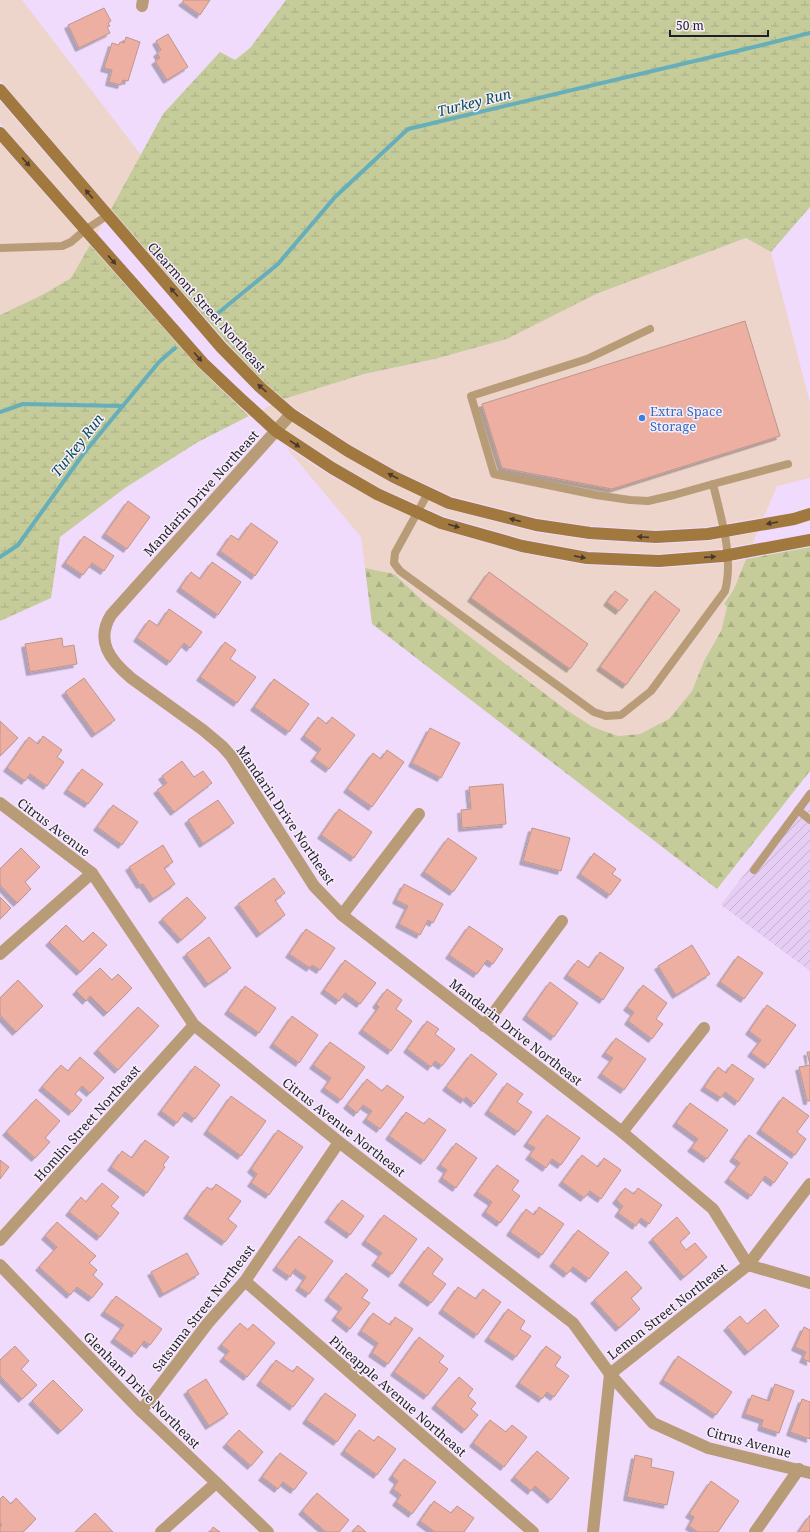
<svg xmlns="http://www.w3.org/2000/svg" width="810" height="1532" font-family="'Noto Serif',serif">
<defs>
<pattern id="industrial-furrows" width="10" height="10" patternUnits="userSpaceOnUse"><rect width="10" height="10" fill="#e5cdf4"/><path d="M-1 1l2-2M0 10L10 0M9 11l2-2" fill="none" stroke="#c4b0d1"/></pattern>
<pattern id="forest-firs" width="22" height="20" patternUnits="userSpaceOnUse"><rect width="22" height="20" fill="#c5cc99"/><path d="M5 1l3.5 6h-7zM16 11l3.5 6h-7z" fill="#a9af84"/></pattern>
<pattern id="wetland-marsh" width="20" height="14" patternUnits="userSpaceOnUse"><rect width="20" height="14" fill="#c5cc99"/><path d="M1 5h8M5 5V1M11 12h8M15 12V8" fill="none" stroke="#a9af84"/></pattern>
<filter id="shadow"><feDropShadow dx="-3.5" dy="3.5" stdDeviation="0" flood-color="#0004"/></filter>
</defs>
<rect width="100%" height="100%" fill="#f0dbfd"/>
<g fill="#edd5cb">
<path d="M0,0H22L141,155L111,209L0,80Z"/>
<path d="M0,101L104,221L97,233L0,123Z"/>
<path d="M0,143L90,245L71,278L42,295L0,315Z"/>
<path d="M746,238L771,252L810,403V478L777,486L764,517L706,527L655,530L590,526L537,518L451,496L397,471L351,445L295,408L284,399L364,374L435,359L507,339L596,294Z"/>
<path d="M271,405L287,419L344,456L391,483L447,509L535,532L590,540L657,544L709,541L757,532L753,543L721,549L658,554L587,551L523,539L443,516L380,488L335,462L280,426L262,410Z"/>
<path d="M285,446L328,474L375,500L439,529L522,553L587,565L659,568L725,563L746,559L734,589L724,604L727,607L721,631L704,661L692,691L669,719L640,734L618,736L593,727L565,709L529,682L424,602L394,575L365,568L361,537Z"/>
</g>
<path fill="url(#industrial-furrows)" d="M810,788V971L721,905Z"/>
<path fill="url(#forest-firs)" d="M810,547V771L717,889L372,624L365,568L394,574L424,602L565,709L593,727L618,736L640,734L669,719L692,691L704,661L721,631L727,607L724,604L734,589L746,559Z"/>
<g fill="url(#wetland-marsh)">
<path d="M286,0H810V207L771,252L746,238L596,294L507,339L435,359L364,374L284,399L264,382L227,343L111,209L163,114L220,52L235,60L250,48Z"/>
<path d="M90,245L198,367L249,416L198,442L125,488L60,537L51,598L0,621V315L42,295L71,278Z"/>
</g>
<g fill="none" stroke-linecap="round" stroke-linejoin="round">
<g stroke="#66aeb9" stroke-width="4">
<path d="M212,318L278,264L335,197L408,129L758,46L810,33"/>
<path d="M0,412L23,404L122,406"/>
<path d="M0,557L18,545L84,453L159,362L175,348"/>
</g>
</g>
<g fill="#ecafa1" stroke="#be968d" filter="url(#shadow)">
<path d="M184,0H210L200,15L182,2Z"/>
<path d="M104,8L111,21L108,23L110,26L107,27L110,33L79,48L68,25Z"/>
<path d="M168,34L188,67L167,80L155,61L160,58L157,53L161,50L156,41Z"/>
<path d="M126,37L140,42L128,81L123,80L121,85L109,82L112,70L104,68L112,43L119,45L120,42L124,43Z"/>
<path d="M745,321L780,436L612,489L502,468L482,404Z"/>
<path d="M128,501L150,517L127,549L105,534Z"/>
<path d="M251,523L278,542L255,576L220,551L231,535L239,540Z"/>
<path d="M84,536L114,556L104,571L92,563L83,575L65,563Z"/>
<path d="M212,562L241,582L218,615L180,588L191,572L200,579Z"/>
<path d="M489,572L588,644L570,669L471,598Z"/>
<path d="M615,591L628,600L619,611L607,602Z"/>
<path d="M655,591L680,610L626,685L600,667Z"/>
<path d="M169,609L202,632L190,648L184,643L170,662L137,638L149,620L158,626Z"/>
<path d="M62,638L63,647L74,645L77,664L30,672L25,644Z"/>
<path d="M225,642L236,650L230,659L256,677L237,703L200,677Z"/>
<path d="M84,678L115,720L95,734L65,692Z"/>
<path d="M274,679L309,704L289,732L254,707Z"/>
<path d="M318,717L327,724L332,717L355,735L329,769L314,758L321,749L304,736Z"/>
<path d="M0,721L18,738L0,756Z"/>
<path d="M430,728L460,743L441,778L412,763Z"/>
<path d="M43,736L62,750L57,757L64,762L47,786L30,774L25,781L7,768L29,737L38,744Z"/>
<path d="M387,750L404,762L372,807L347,789L373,753L381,759Z"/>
<path d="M182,761L194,777L203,771L212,783L174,812L157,790L167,783L162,776Z"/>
<path d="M82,769L103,784L88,804L67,790Z"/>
<path d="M503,784L506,824L462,828L461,810L471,809L469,787Z"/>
<path d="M218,800L234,823L203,844L188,820Z"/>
<path d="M113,805L138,822L122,845L97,827Z"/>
<path d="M339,809L372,832L354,858L321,835Z"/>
<path d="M532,828L570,838L561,871L523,861Z"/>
<path d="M448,838L477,858L453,892L424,872Z"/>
<path d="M163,845L173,862L164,868L175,884L153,899L143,884L140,885L129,867Z"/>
<path d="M21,848L40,867L25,882L31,889L17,903L0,885V869Z"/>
<path d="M594,853L616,869L612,874L621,880L610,895L580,874Z"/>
<path d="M274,878L285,893L275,900L285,915L260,934L238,904Z"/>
<path d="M404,884L443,904L433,923L428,920L420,935L399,924L408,906L396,900Z"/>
<path d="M0,897L11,908L0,919Z"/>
<path d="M187,897L206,918L181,940L162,919Z"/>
<path d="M66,925L83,942L93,932L107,945L80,972L49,942Z"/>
<path d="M469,926L503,949L493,964L487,960L477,974L449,955Z"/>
<path d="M306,929L335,948L320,970L312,965L310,968L289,954Z"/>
<path d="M209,937L231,968L208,984L186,954Z"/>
<path d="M692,945L710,974L676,995L658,966Z"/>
<path d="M600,952L624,968L603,1000L567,975L578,960L589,968Z"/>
<path d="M738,956L763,973L744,999L720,982Z"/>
<path d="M345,960L376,983L360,1004L345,993L339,1001L324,990Z"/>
<path d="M100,968L112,980L118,974L132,988L107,1013L90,996L86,1001L76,991Z"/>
<path d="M18,980L43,1006L16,1032L0,1015V998Z"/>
<path d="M550,982L578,1003L554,1037L526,1016Z"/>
<path d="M643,985L667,1003L656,1019L663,1024L652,1039L628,1021L634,1012L627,1007Z"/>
<path d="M245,986L276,1008L259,1033L228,1011Z"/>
<path d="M387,989L402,1000L396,1009L412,1021L391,1051L362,1030L379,1007L376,1004Z"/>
<path d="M767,1005L796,1025L768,1065L751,1053L761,1040L749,1031Z"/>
<path d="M138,1007L159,1026L118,1070L97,1050Z"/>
<path d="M292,1016L318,1035L299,1063L273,1044Z"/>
<path d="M427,1021L439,1029L435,1034L455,1049L442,1066L435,1061L431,1067L407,1049Z"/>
<path d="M616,1038L646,1059L624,1090L601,1074L613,1058L605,1053Z"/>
<path d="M330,1042L365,1067L341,1100L324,1088L331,1078L313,1065Z"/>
<path d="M807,1052H810V1101H807L799,1067L810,1065Z"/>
<path d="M471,1054L497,1074L474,1104L466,1097L464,1100L446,1087Z"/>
<path d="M80,1057L104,1078L90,1093L82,1086L75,1094L82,1100L72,1112L42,1087L61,1065L68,1071Z"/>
<path d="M732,1064L754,1079L738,1102L725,1092L721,1098L704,1087L718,1067L726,1073Z"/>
<path d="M195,1066L220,1085L195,1119L185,1112L177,1123L161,1111Z"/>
<path d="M367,1079L382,1091L387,1085L404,1097L380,1129L366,1119L372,1111L363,1105L357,1113L347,1105Z"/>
<path d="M507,1083L523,1094L517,1102L532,1112L518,1132L488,1111Z"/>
<path d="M231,1096L266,1121L241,1156L207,1131Z"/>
<path d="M783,1097L809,1116L797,1132L806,1139L795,1155L760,1130Z"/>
<path d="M36,1099L60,1121L45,1138L50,1142L35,1158L6,1132Z"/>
<path d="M690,1103L728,1130L707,1159L691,1148L698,1139L676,1123Z"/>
<path d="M406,1112L424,1124L429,1118L446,1130L424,1161L389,1136Z"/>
<path d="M547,1115L580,1138L561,1165L552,1159L546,1168L529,1156L535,1148L527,1143Z"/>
<path d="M278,1130L303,1147L269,1195L251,1183L257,1174L251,1169Z"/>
<path d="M749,1135L788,1163L774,1183L765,1176L751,1196L728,1179L740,1163L733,1158Z"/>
<path d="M145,1140L169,1157L163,1165L165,1167L147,1193L111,1167L122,1151L132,1158Z"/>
<path d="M456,1143L477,1158L456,1188L442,1178L447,1170L440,1165Z"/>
<path d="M582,1155L598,1167L604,1158L621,1170L601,1199L590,1191L584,1198L562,1182Z"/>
<path d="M0,1160L9,1167L0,1179Z"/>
<path d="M497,1165L519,1181L512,1190L520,1196L500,1223L485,1212L492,1202L477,1192Z"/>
<path d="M102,1183L119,1197L111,1206L119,1213L100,1237L69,1212L81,1197L86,1202Z"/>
<path d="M216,1184L241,1201L228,1219L237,1226L225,1242L187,1215L207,1187L212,1190Z"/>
<path d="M625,1188L634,1194L638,1188L662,1205L649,1224L641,1218L636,1226L618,1213L623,1206L616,1200Z"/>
<path d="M342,1200L364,1216L350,1235L328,1219Z"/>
<path d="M539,1207L564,1224L542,1255L510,1232L526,1209L534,1215Z"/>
<path d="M384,1215L417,1239L392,1274L375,1262L382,1253L365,1241Z"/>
<path d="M677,1217L690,1233L680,1242L686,1250L695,1243L707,1257L684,1277L652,1239Z"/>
<path d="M57,1222L96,1256L89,1263L97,1270L93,1275L103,1284L92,1298L77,1287L70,1295L39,1267L57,1247L45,1236Z"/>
<path d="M578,1230L609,1253L589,1279L573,1267L567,1274L553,1263Z"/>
<path d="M299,1236L333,1261L309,1294L299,1287L306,1277L295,1269L290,1277L276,1267Z"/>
<path d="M428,1247L443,1259L432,1274L446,1284L431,1303L402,1282Z"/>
<path d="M187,1253L199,1274L163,1294L151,1272Z"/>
<path d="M626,1271L642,1288L631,1298L640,1309L619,1328L594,1300Z"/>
<path d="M346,1273L368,1290L362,1298L370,1303L350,1329L335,1317L342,1308L328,1297Z"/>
<path d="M458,1287L476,1299L483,1289L501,1302L477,1335L442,1310Z"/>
<path d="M116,1296L162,1329L150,1345L144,1341L135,1354L114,1339L124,1325L104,1312Z"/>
<path d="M508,1309L525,1321L520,1329L531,1336L516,1357L488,1338Z"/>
<path d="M765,1309L779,1326L748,1352L727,1327L740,1316L747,1324Z"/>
<path d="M373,1313L390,1325L395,1317L413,1329L388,1364L372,1353L378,1343L361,1331Z"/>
<path d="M240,1323L248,1330L253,1324L275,1343L247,1377L223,1358L229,1351L221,1345Z"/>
<path d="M804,1327L810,1330V1362L803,1359L806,1352L795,1347Z"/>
<path d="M419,1337L444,1356L439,1362L448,1369L427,1396L394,1372Z"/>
<path d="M15,1346L29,1361L21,1369L37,1385L22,1399L0,1376V1360Z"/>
<path d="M546,1346L561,1357L555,1366L569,1376L554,1397L547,1392L542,1399L519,1383Z"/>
<path d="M678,1356L732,1392L716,1415L663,1380Z"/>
<path d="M276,1360L293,1372L297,1366L314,1379L293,1407L260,1382Z"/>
<path d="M459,1377L473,1389L468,1396L476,1403L471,1409L478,1415L465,1430L435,1405Z"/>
<path d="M206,1379L228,1414L209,1426L187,1391Z"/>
<path d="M53,1380L83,1410L61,1431L32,1401Z"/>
<path d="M775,1384L794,1391L779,1433L761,1427L763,1420L745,1414L752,1395L769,1401Z"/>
<path d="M325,1393L356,1415L337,1442L306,1420Z"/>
<path d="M802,1399L810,1402V1439L790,1432Z"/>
<path d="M490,1420L506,1432L512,1425L527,1437L504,1467L473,1443Z"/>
<path d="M239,1430L263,1452L251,1466L226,1444Z"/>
<path d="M359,1430L374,1441L378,1436L396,1449L377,1475L344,1451Z"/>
<path d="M537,1451L569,1478L551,1500L535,1486L531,1491L514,1477Z"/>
<path d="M280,1453L307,1473L294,1490L283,1482L278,1489L262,1477Z"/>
<path d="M635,1455L652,1459L651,1467L674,1472L667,1505L627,1497Z"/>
<path d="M404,1459L436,1482L412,1514L396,1502L401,1495L393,1489L398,1481L392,1476Z"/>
<path d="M711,1481L739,1501L718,1532H698L689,1526L694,1517L689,1514Z"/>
<path d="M317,1493L349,1520L339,1532H326L302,1511Z"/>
<path d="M3,1496L11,1504L16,1498L36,1519L23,1532H0V1527L2,1525L0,1523V1499Z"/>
<path d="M434,1501L451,1513L457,1506L474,1518L464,1532H435L420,1521Z"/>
<path d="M95,1513L113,1532H75Z"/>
<path d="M810,1515V1532H798Z"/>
<path d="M358,1525L366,1532H352Z"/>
<path d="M213,1527L220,1532H210Z"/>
</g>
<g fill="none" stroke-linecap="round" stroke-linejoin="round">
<g stroke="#b89c77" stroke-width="8">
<path d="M0,248L62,246L71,242L85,230L108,215"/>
<path d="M650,329L587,359L471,396L494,474L596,495L630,500L648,501L674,495L713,484"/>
<path d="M428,493L395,553L394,563L400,571L594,712L606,716L621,715L651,691L725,591C734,557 721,518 713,484L788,464"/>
<path d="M798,810L810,820"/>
<path d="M754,870L810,794"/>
</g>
<g stroke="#b89c77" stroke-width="12">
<path d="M142,6L143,0"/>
<path d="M291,414L111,615C95,641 110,660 131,678L203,730L222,746L231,756L314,886L342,915L622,1132L713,1209L748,1265L810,1283"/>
<path d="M0,803L92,873L194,1025L339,1142L573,1323L610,1374L653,1423L708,1448L810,1473"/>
<path d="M342,915L419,814"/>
<path d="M0,954L92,873"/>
<path d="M484,1026L562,921"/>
<path d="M622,1132L704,1028"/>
<path d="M0,1240L194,1025"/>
<path d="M0,1265L141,1411L268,1532"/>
<path d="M245,1281L533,1532"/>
<path d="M141,1411L208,1323L245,1281L339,1142"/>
<path d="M161,1532L216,1483"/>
<path d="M593,1532L610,1374L748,1265L810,1184"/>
<path d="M755,1532L799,1469"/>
</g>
<g stroke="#a1783e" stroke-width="12">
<path d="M0,90L221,347L260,387L291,414L348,451L394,477L449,503L536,525L590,533L656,537L708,534L794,519L810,514"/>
<path d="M0,133L203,363L241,399L276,431L332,468L377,494L441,523L522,546L587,558L659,561L723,556L810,540"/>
</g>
</g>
<defs><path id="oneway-solid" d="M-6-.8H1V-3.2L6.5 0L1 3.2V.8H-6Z"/></defs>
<g fill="#4a382f">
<use href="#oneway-solid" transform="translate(26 162) rotate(48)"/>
<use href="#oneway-solid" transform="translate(89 194) rotate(-131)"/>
<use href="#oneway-solid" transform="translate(112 260) rotate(49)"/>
<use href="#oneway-solid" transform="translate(174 292) rotate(-131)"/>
<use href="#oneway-solid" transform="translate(198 357) rotate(49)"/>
<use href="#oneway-solid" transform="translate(262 388) rotate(-138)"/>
<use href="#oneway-solid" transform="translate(295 444) rotate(33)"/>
<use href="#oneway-solid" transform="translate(393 476) rotate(-152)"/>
<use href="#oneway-solid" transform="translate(515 520) rotate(-165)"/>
<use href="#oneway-solid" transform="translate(772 523) rotate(170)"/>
<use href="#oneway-solid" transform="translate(454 526) rotate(16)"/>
<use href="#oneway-solid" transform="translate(643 537) rotate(-176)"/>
<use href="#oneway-solid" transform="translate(580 557) rotate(11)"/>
<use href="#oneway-solid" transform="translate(710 557) rotate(-4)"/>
</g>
<circle fill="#3f7fe0" stroke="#f6eefb" stroke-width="1.5" cx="642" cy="418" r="4"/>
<g text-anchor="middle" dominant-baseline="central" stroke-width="3" stroke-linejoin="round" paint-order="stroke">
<g font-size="13" fill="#241d29" stroke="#f6eefb">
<text transform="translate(207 307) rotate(48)">Clearmont Street Northeast</text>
<text transform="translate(201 493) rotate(-48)">Mandarin Drive Northeast</text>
<text transform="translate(286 815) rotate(56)">Mandarin Drive Northeast</text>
<text transform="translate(54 827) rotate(37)">Citrus Avenue</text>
<text transform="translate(516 1032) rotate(38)">Mandarin Drive Northeast</text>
<text transform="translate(87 1123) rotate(-48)">Homlin Street Northeast</text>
<text transform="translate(344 1127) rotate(38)">Citrus Avenue Northeast</text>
<text transform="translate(203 1308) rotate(-52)">Satsuma Street Northeast</text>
<text transform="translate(667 1311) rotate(-38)">Lemon Street Northeast</text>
<text transform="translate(142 1390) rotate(45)">Glenham Drive Northeast</text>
<text transform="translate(398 1396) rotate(41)">Pineapple Avenue Northeast</text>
<text transform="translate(749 1442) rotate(15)">Citrus Avenue</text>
</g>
<g font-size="13" fill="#366cbe" stroke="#f6eefb" text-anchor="start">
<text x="650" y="411">Extra Space<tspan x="650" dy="15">Storage</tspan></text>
</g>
<g font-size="14" font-style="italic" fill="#084c54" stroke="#f6eefb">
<text transform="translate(474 102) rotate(-14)">Turkey Run</text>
<text transform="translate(77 445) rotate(-52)">Turkey Run</text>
</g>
</g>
<path d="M670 30v6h98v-6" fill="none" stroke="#241d29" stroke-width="2"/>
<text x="676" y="30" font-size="12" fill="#241d29" stroke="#f6eefb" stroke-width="3" paint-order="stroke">50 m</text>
</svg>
